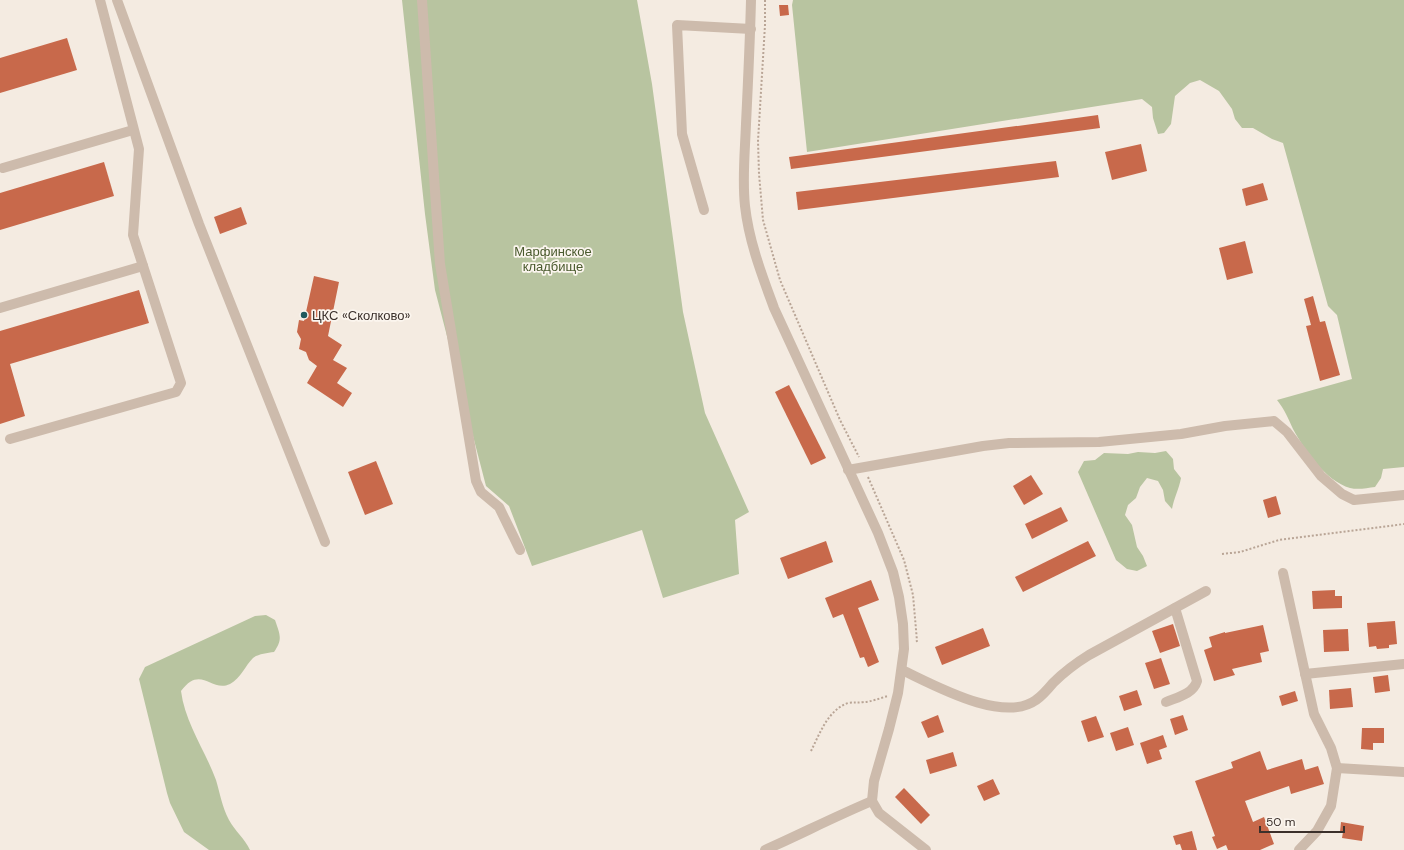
<svg xmlns="http://www.w3.org/2000/svg" width="1404" height="850" font-family="'DM Sans',sans-serif">
<rect width="100%" height="100%" fill="#f4ebe1"/>
<g fill="#b8c4a0">
<path d="M402,0H637L652,84L683,312L705,413L749,512L735,520L739,574L663,598L642,530L532,566L509,506L486,486L435,290L425,214Z"/>
<path d="M793,0H1404V467L1383,469L1381,478L1375,487C1367,488 1358,490 1350,488C1326,481 1305,451 1293,429C1288,418 1285,410 1277,400L1352,379L1337,315L1328,306L1283,143L1272,139L1253,128H1242L1235,119L1232,109L1219,91L1200,80L1190,83L1175,96L1171,124L1164,133L1158,134L1153,118L1152,107L1142,99L807,152L792,5Z"/>
<path d="M1166,451L1173,459L1174,469L1181,478C1179,489 1174,498 1172,509L1165,501L1163,490L1158,481L1147,478L1140,487L1136,498L1128,505L1125,515L1132,525L1137,547L1143,556L1147,566L1137,571L1127,569L1116,560L1078,472L1084,461L1095,460L1104,453L1128,454L1138,452L1155,453Z"/>
<path d="M266,615L275,620C280,635 283,639 274,652C267,653 258,654 253,658C245,666 241,678 230,684C211,693 201,664 181,691C185,723 205,750 216,780C220,793 222,807 229,820C235,831 245,839 250,850H209L184,832L170,803L167,793L139,679L145,667L255,616Z"/>
</g>
<g fill="#c8694b">
<path d="M779,5H788L789,15L780,16Z"/>
<path d="M67,38L77,70L0,93V58Z"/>
<path d="M1098,115L1100,128L791,169L789,157Z"/>
<path d="M1141,144L1147,171L1112,180L1105,152Z"/>
<path d="M1056,161L1059,177L798,210L796,192Z"/>
<path d="M104,162L114,196L0,230V193Z"/>
<path d="M1263,183L1268,200L1246,206L1242,189Z"/>
<path d="M241,207L247,224L220,234L214,217Z"/>
<path d="M1245,241L1253,273L1227,280L1219,248Z"/>
<path d="M314,276L339,282L328,336L342,345L333,360L347,368L337,383L352,393L343,407L307,383L317,366L309,360L306,352L299,349L301,339L297,332L299,320L304,321Z"/>
<path d="M139,290L149,323L10,364L25,416L0,424V331Z"/>
<path d="M1313,296L1320,322L1325,321L1340,375L1320,381L1306,326L1311,325L1304,299Z"/>
<path d="M789,385L826,458L811,465L775,392Z"/>
<path d="M376,461L393,504L365,515L348,472Z"/>
<path d="M1031,475L1043,494L1024,505L1013,486Z"/>
<path d="M1276,496L1281,514L1268,518L1263,500Z"/>
<path d="M1061,507L1068,521L1032,539L1025,524Z"/>
<path d="M826,541L833,562L788,579L780,558Z"/>
<path d="M1088,541L1096,556L1023,592L1015,577Z"/>
<path d="M871,580L879,600L858,608L879,662L868,667L864,657L860,658L843,614L833,618L825,598Z"/>
<path d="M1335,590V596H1342V608L1313,609L1312,591Z"/>
<path d="M1395,621L1397,644L1389,645V648L1377,649L1376,646L1369,647L1367,623Z"/>
<path d="M1173,624L1180,646L1160,653L1152,631Z"/>
<path d="M1263,625L1269,651L1260,653L1262,662L1232,669L1235,675L1214,681L1204,650L1212,647L1209,637L1225,632V633Z"/>
<path d="M983,628L990,646L942,665L935,647Z"/>
<path d="M1348,629L1349,651L1324,652L1323,630Z"/>
<path d="M1161,658L1170,684L1154,689L1145,663Z"/>
<path d="M1388,675L1390,691L1375,693L1373,677Z"/>
<path d="M1351,688L1353,707L1330,709L1329,690Z"/>
<path d="M1137,690L1142,705L1124,711L1119,696Z"/>
<path d="M1295,691L1298,701L1282,706L1279,696Z"/>
<path d="M938,715L944,732L928,738L921,722Z"/>
<path d="M1183,715L1188,730L1175,735L1170,719Z"/>
<path d="M1096,716L1104,737L1088,742L1081,721Z"/>
<path d="M1128,727L1134,745L1116,751L1110,733Z"/>
<path d="M1362,728H1384V743H1373V750L1361,749Z"/>
<path d="M1163,735L1167,747L1159,750L1162,759L1147,764L1140,743Z"/>
<path d="M1260,751L1267,770L1302,759L1305,770L1318,766L1324,784L1291,794L1289,786L1245,801L1253,822L1264,817L1274,844L1260,850H1228L1226,845L1217,849L1212,837L1215,836L1195,781L1233,768L1231,762Z"/>
<path d="M953,752L957,766L930,774L926,760Z"/>
<path d="M993,779L1000,794L984,801L977,786Z"/>
<path d="M904,788L930,815L921,824L895,797Z"/>
<path d="M1341,822L1364,826L1362,841L1342,838L1343,832H1340Z"/>
<path d="M1192,831L1197,850H1182L1180,844L1176,845L1173,836Z"/>
</g>
<g fill="none" stroke-linecap="round" stroke-linejoin="round">
<g stroke="#b9a596" stroke-width="2" stroke-dasharray="2 2" stroke-linecap="butt">
<path d="M765,0V25L758,141L759,174L763,220L780,280L840,420L859,457"/>
<path d="M868,477L904,560L913,595L917,641L914,642"/>
<path d="M1222,554L1240,552L1279,540L1404,524"/>
<path d="M811,751C820,733 828,710 848,703C854,702 858,703 864,702C871,702 880,698 888,696"/>
</g>
<g stroke="#cdbbac" stroke-width="10">
<path d="M117,0L199,224L325,542"/>
<path d="M422,0L440,264L476,481L481,492L499,507L520,550"/>
<path d="M751,0C750,41 748,83 746,124C745,152 742,179 745,206C749,242 762,275 774,308L878,533L893,572L899,597L903,624L904,649L898,693L889,729L874,781L872,801L879,813L926,850"/>
<path d="M3,168L133,130"/>
<path d="M704,210L682,134L677,25L751,29"/>
<path d="M0,308L143,266"/>
<path d="M10,439L176,392L181,383L133,235L139,149L100,0"/>
<path d="M848,470L983,446L1009,443L1099,442L1181,434L1225,426L1274,421L1287,432L1321,476L1342,494L1354,500L1404,495"/>
<path d="M1283,573L1314,714L1331,748L1337,768L1331,806L1317,831L1299,850"/>
<path d="M902,670C934,685 1003,724 1036,700C1042,696 1048,689 1053,683C1064,672 1076,663 1089,655L1206,591"/>
<path d="M1305,674L1404,664"/>
<path d="M1166,702C1178,697 1193,694 1197,681L1175,608"/>
<path d="M1337,768L1404,772"/>
<path d="M765,850C801,834 836,816 872,801"/>
</g>
</g>
<circle fill="#1f5a5e" stroke="#fbf5ee" stroke-width="1.5" cx="304" cy="315" r="4"/>
<g text-anchor="middle" dominant-baseline="central" stroke-width="3.5" stroke-linejoin="round" paint-order="stroke">
<g font-size="13" fill="#4a5a2e" stroke="#fbf5ee">
<text x="553" y="251">Марфинское<tspan x="553" dy="15">кладбище</tspan></text>
</g>
<g font-size="13" fill="#3b302b" stroke="#fbf5ee" text-anchor="start">
<text x="312" y="315">ЦКС «Сколково»</text>
</g>
</g>
<path d="M1260 826v6h84v-6" fill="none" stroke="#3b302b" stroke-width="2"/>
<text x="1266" y="826" font-size="12" fill="#3b302b" stroke="#fbf5ee" stroke-width="3" paint-order="stroke">50 m</text>
</svg>
